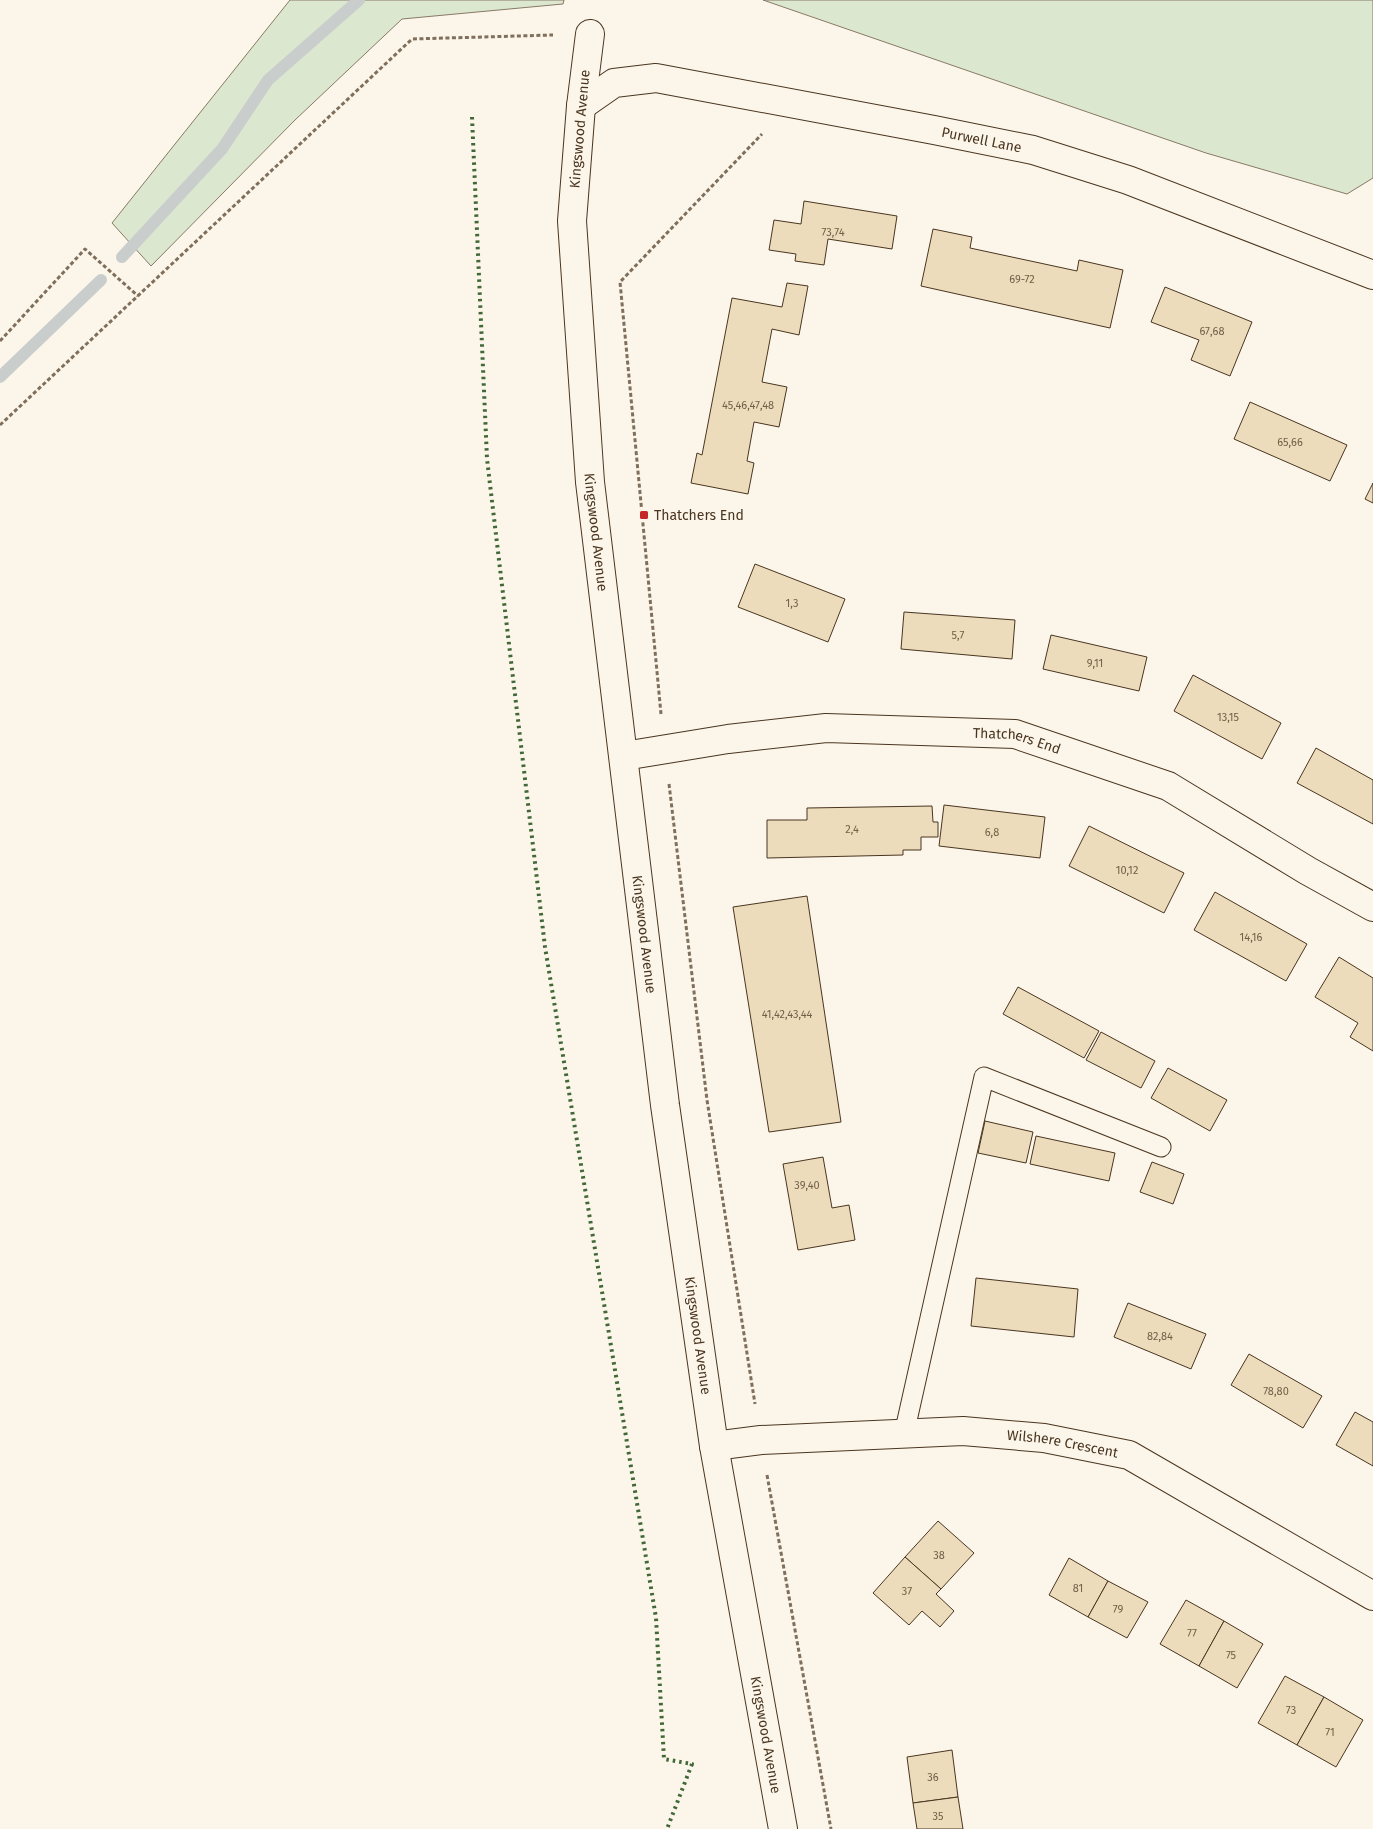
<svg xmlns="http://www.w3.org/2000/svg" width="1373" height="1829" font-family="'Fira Sans',sans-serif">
<rect width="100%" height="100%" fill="#fbf6e9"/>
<g fill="#dce7d0" stroke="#887966">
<path d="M290,0H564L563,4L402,19L295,120L151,266L112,223Z"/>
<path d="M763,0H1373V178L1347,194L1206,153Z"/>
</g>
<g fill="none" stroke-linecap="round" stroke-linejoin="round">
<g stroke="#c9cecd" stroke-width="12">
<path d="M122,257L222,149L268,80L359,0"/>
<path d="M0,377L101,280"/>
</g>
</g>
<g fill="#ecdcbc" stroke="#4a3520">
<path d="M804,201L897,216L892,249L828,239L824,265L795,261L796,254L769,250L774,220L801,224Z"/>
<path d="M933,229L972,237L970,248L1077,271L1079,260L1123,270L1110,328L921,286Z"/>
<path d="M787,283L808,286L799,335L772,329L762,382L787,387L779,427L754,422L747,461L754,463L748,494L691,483L697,453L702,455L732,298L782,307Z"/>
<path d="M1165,287L1252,322L1230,376L1191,360L1199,340L1151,322Z"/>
<path d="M1250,402L1347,445L1330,481L1234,439Z"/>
<path d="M1373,483V503L1365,499Z"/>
<path d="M755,564L845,599L828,642L738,607Z"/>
<path d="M904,612L1015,620L1012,659L901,649Z"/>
<path d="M1051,635L1147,657L1139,691L1043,669Z"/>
<path d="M1193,675L1281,723L1262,759L1174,711Z"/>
<path d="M1316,748L1373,780V824L1297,783Z"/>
<path d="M944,805L1045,817L1040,858L939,846Z"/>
<path d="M932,806L933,822H938V837H921V850H903V855L767,858V820H807V808Z"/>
<path d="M1089,826L1184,873L1164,913L1069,866Z"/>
<path d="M1215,892L1307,944L1286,981L1194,930Z"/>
<path d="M807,896L841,1122L769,1132L733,907Z"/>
<path d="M1339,957L1373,978V1051L1350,1037L1358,1023L1315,997Z"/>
<path d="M1018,987L1099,1031L1084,1058L1003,1014Z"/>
<path d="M1101,1032L1155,1061L1141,1088L1086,1060Z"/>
<path d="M1168,1068L1227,1100L1210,1131L1151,1098Z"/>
<path d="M985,1121L1033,1132L1026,1163L978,1153Z"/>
<path d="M1036,1136L1115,1153L1109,1181L1030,1164Z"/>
<path d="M823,1157L832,1208L849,1205L855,1240L798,1250L783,1164Z"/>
<path d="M1152,1162L1184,1174L1173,1204L1140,1192Z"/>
<path d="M976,1278L1078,1289L1074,1337L971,1326Z"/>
<path d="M1128,1303L1206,1334L1191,1369L1114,1337Z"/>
<path d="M1249,1354L1322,1396L1303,1428L1231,1385Z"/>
<path d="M1355,1412L1373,1422V1466L1336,1445Z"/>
<path d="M938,1521L974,1553L941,1589L905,1557Z"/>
<path d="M905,1557L941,1589L936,1594L954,1611L940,1627L922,1611L909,1625L873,1593Z"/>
<path d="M1069,1558L1108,1581L1088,1617L1049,1595Z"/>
<path d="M1108,1581L1148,1602L1127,1638L1088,1617Z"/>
<path d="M1186,1600L1224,1621L1199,1666L1160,1644Z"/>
<path d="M1224,1621L1263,1644L1237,1688L1199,1666Z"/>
<path d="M1285,1676L1324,1697L1297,1745L1258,1723Z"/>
<path d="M1324,1697L1363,1720L1336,1767L1297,1745Z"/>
<path d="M952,1750L958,1797L913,1803L907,1757Z"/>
<path d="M958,1797L963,1829H917L913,1803Z"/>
</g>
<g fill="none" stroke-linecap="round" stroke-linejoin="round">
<defs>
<path id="lane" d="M904,1434L984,1077L1161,1147"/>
<g id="street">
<path id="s1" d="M590,34L581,106L572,221L590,482L665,1105L714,1446L783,1829"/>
<path id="s2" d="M581,106L614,83L656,78L934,130L1033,150L1128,180L1373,275"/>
<path id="s3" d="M624,756L728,739L826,728L1015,734L1168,786L1308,871L1373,907"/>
<path id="s4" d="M714,1446L761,1440L963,1431L1044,1438L1129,1455L1373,1596"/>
</g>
</defs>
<use href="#lane" stroke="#4a3520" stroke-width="21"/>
<use href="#street" stroke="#4a3520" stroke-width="30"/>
<g stroke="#7f6f5c" stroke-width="3" stroke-dasharray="4 2.5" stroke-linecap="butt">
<path d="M0,341L85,249L138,296"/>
<path d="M0,425L412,39L553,35"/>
<path d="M661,714L620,282L762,134"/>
<path d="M669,784L707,1100L755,1404"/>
<path d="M767,1475L831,1829"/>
</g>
<use href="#lane" stroke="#fbf6e9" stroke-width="19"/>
<use href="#street" stroke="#fbf6e9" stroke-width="28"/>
<path stroke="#436837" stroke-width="4" stroke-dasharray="2.5 4" stroke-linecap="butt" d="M472,117L487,459L545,947L656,1618L664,1759L692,1764L667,1829"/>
</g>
<rect fill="#c62828" stroke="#fbf6e9" stroke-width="2" x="639" y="510" width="10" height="10" rx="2.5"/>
<g text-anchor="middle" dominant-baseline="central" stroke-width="4" stroke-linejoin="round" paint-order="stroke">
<g font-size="11" fill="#725f47">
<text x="833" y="232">73,74</text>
<text x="1022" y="279">69-72</text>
<text x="1212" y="331">67,68</text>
<text x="748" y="405">45,46,47,48</text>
<text x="1290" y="442">65,66</text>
<text x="792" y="603">1,3</text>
<text x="958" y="635">5,7</text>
<text x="1095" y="663">9,11</text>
<text x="1228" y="717">13,15</text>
<text x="852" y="829">2,4</text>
<text x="992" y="832">6,8</text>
<text x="1127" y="870">10,12</text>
<text x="1251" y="937">14,16</text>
<text x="787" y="1014">41,42,43,44</text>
<text x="807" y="1185">39,40</text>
<text x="1160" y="1336">82,84</text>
<text x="1276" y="1391">78,80</text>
<text x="939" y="1555">38</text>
<text x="1078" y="1588">81</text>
<text x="907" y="1591">37</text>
<text x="1118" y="1609">79</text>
<text x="1192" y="1633">77</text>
<text x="1231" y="1655">75</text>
<text x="1291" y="1710">73</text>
<text x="1330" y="1732">71</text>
<text x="933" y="1777">36</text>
<text x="938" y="1816">35</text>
</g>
<g font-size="14" fill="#4a3520" stroke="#fbf6e9">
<text transform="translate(580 129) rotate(-85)">Kingswood Avenue</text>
<text stroke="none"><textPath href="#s2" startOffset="414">Purwell Lane</textPath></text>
<text stroke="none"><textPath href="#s1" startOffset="500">Kingswood Avenue</textPath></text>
<text stroke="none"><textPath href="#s3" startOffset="396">Thatchers End</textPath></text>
<text stroke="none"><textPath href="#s1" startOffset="905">Kingswood Avenue</textPath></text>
<text stroke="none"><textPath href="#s1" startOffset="1310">Kingswood Avenue</textPath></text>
<text stroke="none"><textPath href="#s4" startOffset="350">Wilshere Crescent</textPath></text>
<text stroke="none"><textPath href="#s1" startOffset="1715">Kingswood Avenue</textPath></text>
</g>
<g font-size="14" fill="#4a3520" stroke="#fbf6e9" text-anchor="start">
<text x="654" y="515">Thatchers End</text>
</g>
</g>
</svg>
